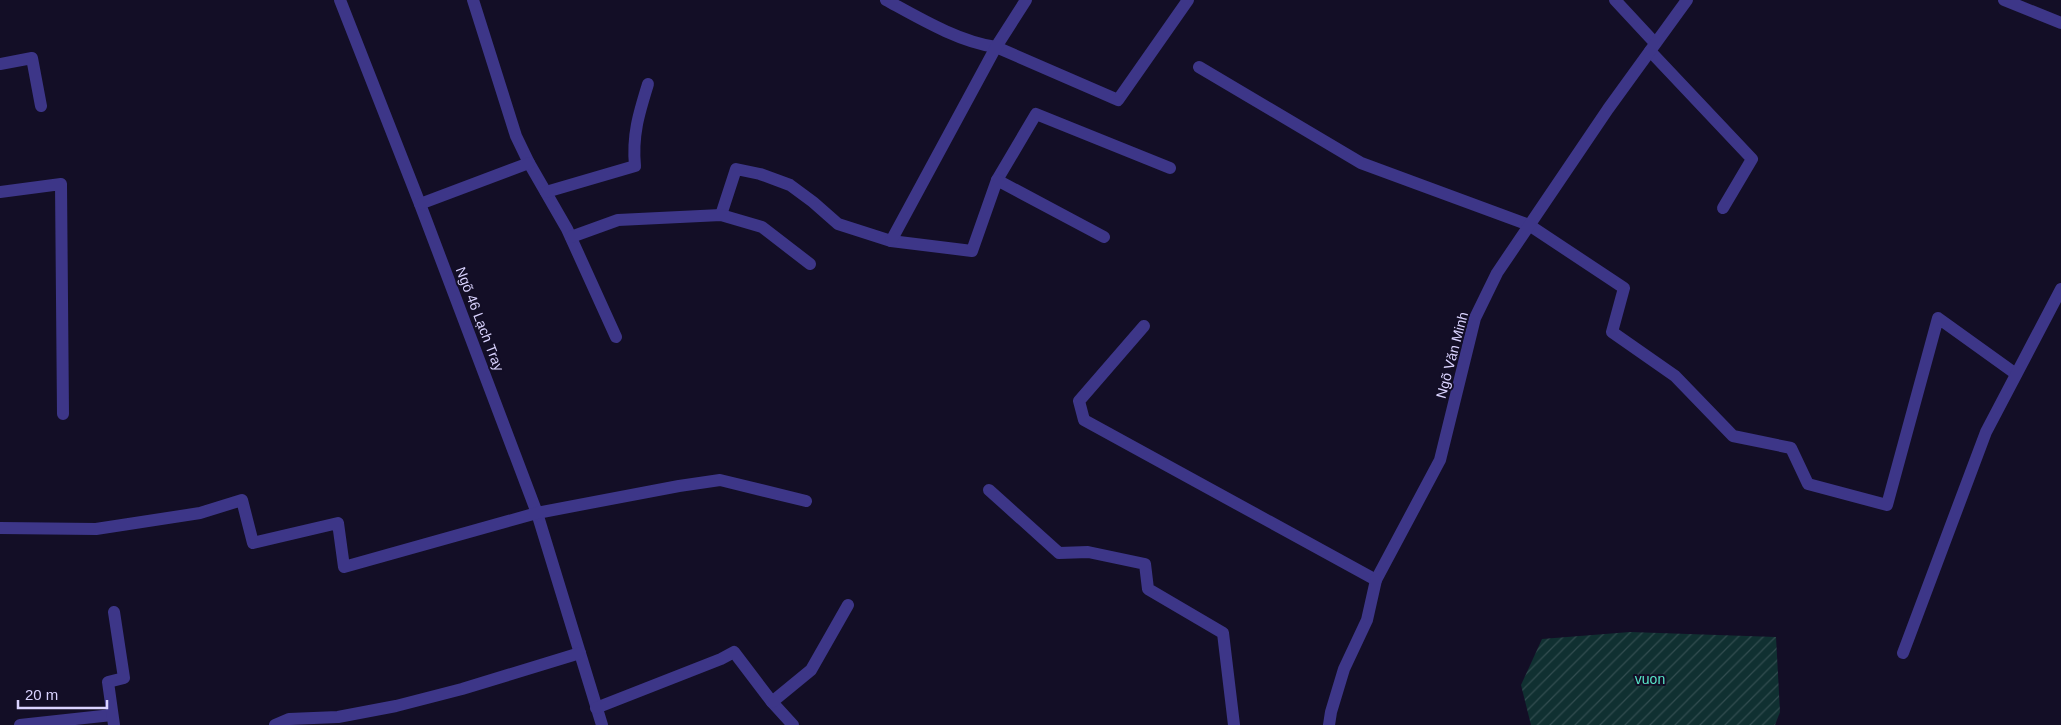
<svg xmlns="http://www.w3.org/2000/svg" width="2061" height="725" font-family="Helvetica,sans-serif">
<defs>
<pattern id="garden-furrows" width="10" height="10" patternUnits="userSpaceOnUse" patternTransform="scale(1.25)"><rect width="10" height="10" fill="#103031"/><path d="M-1 1l2-2M0 10L10 0M9 11l2-2" fill="none" stroke="#324d50"/></pattern>
</defs>
<rect width="100%" height="100%" fill="#130e26"/>
<path fill="url(#garden-furrows)" d="M1630,632L1776,637L1780,712L1775,725H1531L1521,685L1542,639Z"/>
<g fill="none" stroke-linecap="round" stroke-linejoin="round">
<g stroke="#3d3688" stroke-width="12">
<path d="M340,0L420,204L537,513L602,725"/>
<path d="M473,0L516,136L529,163L567,229L616,337"/>
<path d="M886,0C919,18 959,42 996,47L1118,100L1188,0"/>
<path d="M1615,0L1655,43"/>
<path d="M2004,0L2061,23"/>
<path d="M1650,51L1752,159L1723,208"/>
<path d="M0,64L32,58L41,106"/>
<path d="M1199,67L1361,163L1529,225L1624,288L1612,332L1675,376L1733,436L1791,448L1808,484L1887,505L1938,318L2016,374"/>
<path d="M997,180L1036,114L1170,168"/>
<path d="M0,192L61,184L63,414"/>
<path d="M546,192L635,166C632,135 639,113 648,84"/>
<path d="M420,204L529,163"/>
<path d="M721,215L736,169L760,174L790,185L813,202L838,224L891,241L972,251L997,180L1104,237"/>
<path d="M571,237L618,220L721,215L762,227L810,264"/>
<path d="M891,241L996,47L1026,0"/>
<path d="M1144,326L1079,401L1084,420L1376,580"/>
<path d="M989,490L1059,553L1088,552L1145,564L1148,589L1223,633L1234,725"/>
<path d="M0,528L96,529L200,513L242,500L253,543L338,523L344,567L537,513L679,486L720,480L806,501"/>
<path d="M1903,653L1986,432L2061,289"/>
<path d="M772,702L793,725"/>
<path d="M596,708L721,659L734,652L772,702L811,670L848,605"/>
<path d="M20,725L112,715"/>
<path d="M114,725L108,682L124,678L114,612"/>
<path d="M275,725L289,719L338,717L396,706L462,689L580,653"/>
<path d="M1329,725L1331,712L1344,669L1367,620L1376,580L1440,460L1475,318L1497,273L1608,109L1687,0"/>
</g>
</g>
<g text-anchor="middle" dominant-baseline="central" stroke-width="4" stroke-linejoin="round" paint-order="stroke">
<g font-size="14" fill="#dad3ff" stroke="#130e26">
<text transform="translate(480 319) rotate(69)">Ngõ 46 Lạch Tray</text>
<text transform="translate(1452 355) rotate(-75)">Ngõ Văn Minh</text>
</g>
<g font-size="14" fill="#58e6c9" stroke="#130e26">
<text x="1650" y="679">vuon</text>
</g>
</g>
<path d="M18 700v8h89v-8" fill="none" stroke="#dad3ff" stroke-width="2.5"/>
<text x="25" y="700" font-size="15" fill="#dad3ff" stroke="#130e26" stroke-width="4" paint-order="stroke">20 m</text>
</svg>
